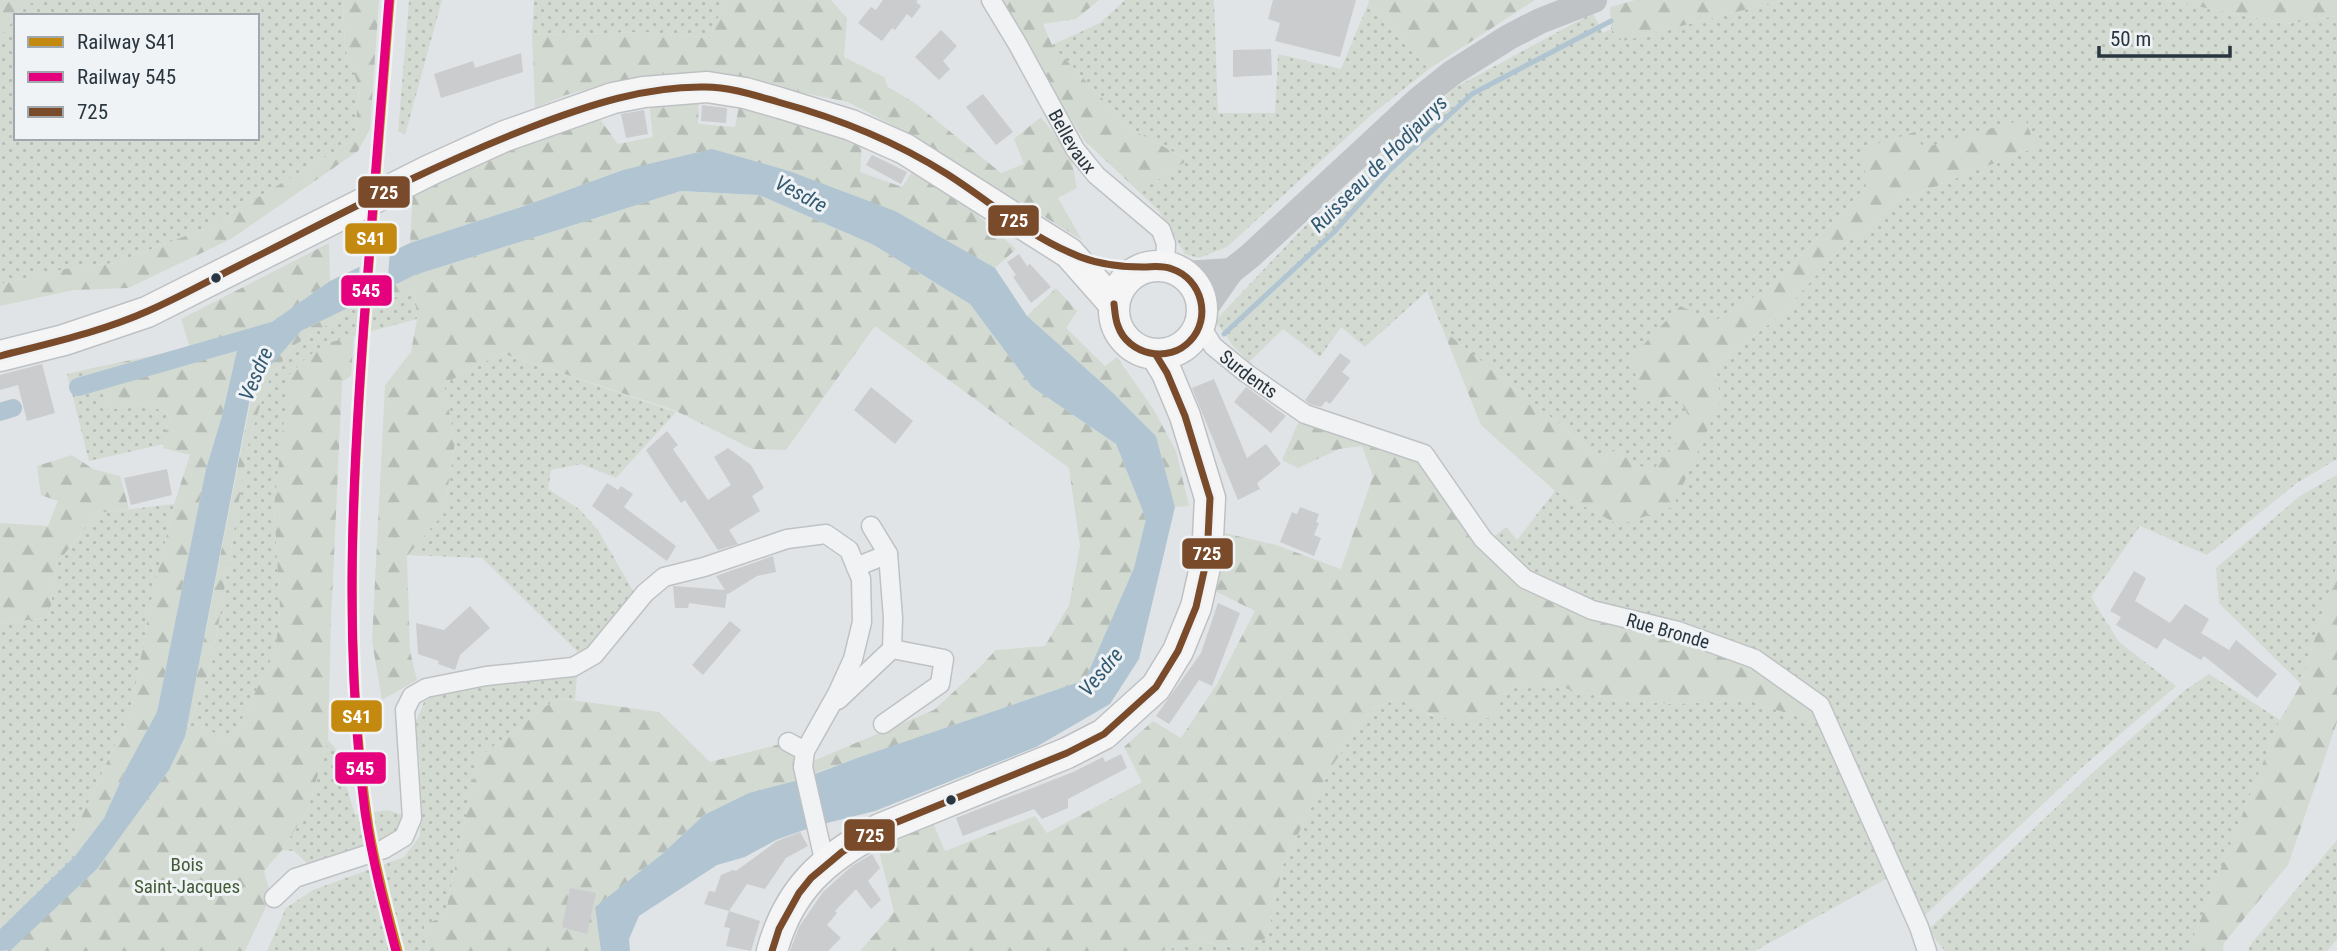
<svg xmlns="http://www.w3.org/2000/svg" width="2337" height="951" font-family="'Roboto Condensed',sans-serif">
<defs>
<pattern id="grass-dots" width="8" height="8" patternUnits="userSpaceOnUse" patternTransform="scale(1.75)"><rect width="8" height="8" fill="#d3dad2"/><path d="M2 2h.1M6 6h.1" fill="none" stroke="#b5bcb5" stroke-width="1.8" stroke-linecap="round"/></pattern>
<pattern id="forest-firs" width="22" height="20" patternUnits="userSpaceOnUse" patternTransform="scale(1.75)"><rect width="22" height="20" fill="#d3dad2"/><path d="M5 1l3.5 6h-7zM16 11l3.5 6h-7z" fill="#b5bcb5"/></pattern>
</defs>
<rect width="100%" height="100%" fill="#e1e4e6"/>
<g fill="url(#grass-dots)">
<path d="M37,0H343L345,48L359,87L355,134L349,143L206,228L115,263L65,269L0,284V37L16,17V138H257V16H17L24,7Z"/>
<path d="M409,0H442L405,135L398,131Z"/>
<path d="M534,0H725L710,38L644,32L532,35Z"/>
<path d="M1125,0H1214L1218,113H1275L1278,54L1341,69L1368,4L1429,69L1370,116L1227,247L1199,258L1185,254L1159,211L1139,192L1188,160L1131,129L1052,45L1100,23Z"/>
<path d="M1783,0H2166L2286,24L2337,16V459L2297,483L2207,555L2140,526L2091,597L2119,642L2176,686L2079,770L1923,917L1824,698L1796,682C1695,644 1573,610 1490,540L1506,527L1517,540L1555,491L1619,525L1721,400L1714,366L1781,315L1845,243L1868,231L1893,203L2036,147L2025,119L1866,187L1772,286L1715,321L1677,393L1688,415L1679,441L1651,472L1614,451L1601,458L1443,330L1427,291L1365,347L1341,327L1320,357L1283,329L1249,362L1233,346L1215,321L1305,226L1456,87L1593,13L1603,33L1611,29L1623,41Z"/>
<path d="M415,291L417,319L327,343L274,507L280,609L275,652L231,741L196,724L185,737L212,663L249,440L268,382L293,346L352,310Z"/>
<path d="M501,353L676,412L616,478L581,464L551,470L548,489L579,509L598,530L636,596L610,629L581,655L482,558L407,555L444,513L455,442L444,384Z"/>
<path d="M97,367L108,410L144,403L170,414L164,444L89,461L67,374Z"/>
<path d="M2337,475V565L2301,684L2219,603L2216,568L2300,496Z"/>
<path d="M174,504L151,602L131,711L67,848L75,856L0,929V623L49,618L57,563L98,513Z"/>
<path d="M2209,674L2280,720L2188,951H1945L1928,930L2090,775L2184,691Z"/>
<path d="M577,676L575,700L557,698L478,758L445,916L424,925L428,951H267L286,908L313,890L404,857L420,836V767L416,722L424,702L445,689L518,678Z"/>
<path d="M1523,684H1547L1610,699L1672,704L1747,700L1813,722L1818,716L1893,875L1755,951H1161L1198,942L1244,947L1267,938L1283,865L1330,769L1371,709L1399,699L1432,716L1504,694Z"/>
<path d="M328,740L335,748L355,815L388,810L403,815L397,833L385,845L313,869L294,851L282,850L308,809Z"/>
<path d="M2337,840V939L2327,951H2248L2251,944Z"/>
</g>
<g fill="url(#forest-firs)">
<path d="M0,0H37L24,7L0,37Z"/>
<path d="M343,0H379L370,129L358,151L231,239L128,288L74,290L0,306V284L65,269L115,263L206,228L349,143L355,134L359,87L345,48Z"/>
<path d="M725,0H831L847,18L844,57L884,77L888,87L915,103L1001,173L1024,164L1014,139L1041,117L1071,156L1077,188L1058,198L1082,240L918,139L848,102L780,88L709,79L631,78L566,95L535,108L532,35L644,32L710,38Z"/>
<path d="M998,0H1099L1076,19L1043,24L1052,45L1131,129L1188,160L1139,192L1084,140Z"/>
<path d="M1369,0H1535L1429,69L1368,4Z"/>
<path d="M1635,0H1783L1623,41L1611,29L1610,7Z"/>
<path d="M2166,0H2337V16L2286,24Z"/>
<path d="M699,94L698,124L735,127L740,101L863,130L860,172L902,187L914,169L963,202L1016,249L995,268L894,211L623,170L524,206L410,243L413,190L483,155L599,118L618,144L653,137L649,102Z"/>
<path d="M2025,119L2036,147L1893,203L1868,231L1845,243L1781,315L1714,366L1721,400L1673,507L1619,525L1555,491L1481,425L1443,330L1601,458L1614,451L1651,472L1679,441L1673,427L1688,415L1677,394L1641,403L1632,357L1680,306L1715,321L1772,286L1866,187L1863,148L1915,132L1923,148Z"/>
<path d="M681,191L759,195L872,244L970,304L1032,387L1116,444L1146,519L1134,568L1085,680L809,775L813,761L934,710L974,673L996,650L1045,646L1069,605L1080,546L1069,468L875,326L786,450L752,449L676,411L501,353L444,384L455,442L444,513L407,556L410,651L417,680L382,700L372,641L385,385L411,352L417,319L415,292L352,310L293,346L268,382L249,440L212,663L186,734L196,724L231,741L275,652L280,609L274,507L289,375L307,357L327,343L354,336L351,376L342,382L331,622L328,740L308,809L282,850L264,871L271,896L245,951H7L97,869L169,770L185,737L252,393L263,373L301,331L415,275Z"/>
<path d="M329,243L330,281L238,347L222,416L206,469L157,712L127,767L104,818L75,856L67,848L131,711L151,602L174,504L190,455L163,448L170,414L144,403L108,410L97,367L190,348L181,319Z"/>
<path d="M1056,288L1077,311L1066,328L1105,366L1117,357L1154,410L1176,451L1189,506L1175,507L1156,436L1111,391L1027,316Z"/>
<path d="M1301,416L1420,456L1470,537L1530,587L1606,620L1740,661L1782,683L1818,716L1813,722L1747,700L1672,704L1610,699L1547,684H1523L1504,694L1494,717C1453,725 1434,718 1398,699L1371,709L1330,769L1283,865L1267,938L1244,947L1198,942L1161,951H860L894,912L878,847L933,823L945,851L1035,816L1047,833L1142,782L1124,747L1153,721L1181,738L1217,684L1255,611L1211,589L1220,532L1276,545L1341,569L1373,476L1362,446L1339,449L1298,468L1282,460Z"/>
<path d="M72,455L93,469L120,476L129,509L98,513L57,563L49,618L0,623V523L48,526L58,501L41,495L37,466Z"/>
<path d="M2337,565V722L2288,865L2224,943L2223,951H2188L2280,720L2301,684Z"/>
<path d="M557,698L659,712L710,762L788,742L803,778L704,815L661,855L595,907L601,951H428L424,925L445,916L478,758Z"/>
</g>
<path fill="#b0c5d1" d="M712,149L789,171L895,211L995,268L1027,316L1111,391L1156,436L1175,507L1139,659L1110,704L1036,747L875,811L815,826L776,840L745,857L717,865L639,916L629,939L630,951H601L595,907L661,855L704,815L749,793L799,780L860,757L1085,680L1134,568L1146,519L1116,444L1032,387L970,304L872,244L759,195L681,191L415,275L301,331L263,374L251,393L185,737L169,770L97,869L11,950L0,951V929L75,856L104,818L127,767L157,712L206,469L222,416L238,346L330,281L410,243L524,206L623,170Z"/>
<path fill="#e1e4e6" d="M390,249L387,292L356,308L360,263Z"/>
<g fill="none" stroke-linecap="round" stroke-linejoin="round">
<path stroke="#b0c5d1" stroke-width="5" d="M1224,334L1334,232L1389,171L1472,94L1611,21"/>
<g stroke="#b0c5d1" stroke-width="18">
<path d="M78,387L273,331"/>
<path d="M0,412L13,408"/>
</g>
</g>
<g fill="#caccce">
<path d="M883,0H918L916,2L921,6L912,18L907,14L895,30L892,28L882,41L858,23L871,7L876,10Z"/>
<path d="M1273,0H1356L1340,57L1275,41L1280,23L1268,19Z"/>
<path d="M941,30L957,46L943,61L950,69L939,80L915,57Z"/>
<path d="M1271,49L1272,75L1233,77V50Z"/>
<path d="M521,53L523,72L441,98L434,74L473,61L475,68Z"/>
<path d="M983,94L1013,132L996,145L966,107Z"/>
<path d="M702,105L727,108L726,123L701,121Z"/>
<path d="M644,110L648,134L626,138L621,114Z"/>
<path d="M872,155L907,172L901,184L866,165Z"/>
<path d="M1019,254L1027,266L1030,264L1051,287L1031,303L1013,277L1016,275L1007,262Z"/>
<path d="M1340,353L1351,361L1342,372L1350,378L1330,404L1326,401L1321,407L1310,404L1305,400Z"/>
<path d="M42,364L55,413L27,421L18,385L0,390V375Z"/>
<path d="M1214,379L1247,458L1266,444L1281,464L1257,483L1260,489L1238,500L1192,388Z"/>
<path d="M871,387L913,421L895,444L854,410Z"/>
<path d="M1246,387L1286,416L1271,433L1234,402Z"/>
<path d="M667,431L678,445L673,449L708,500L731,485L714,457L728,448L751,465L764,488L752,496L760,511L729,530L738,544L718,550L685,500L681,503L666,481L646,450Z"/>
<path d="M167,469L172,495L131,505L124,478Z"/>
<path d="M607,483L618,490L621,486L633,494L624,507L676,546L667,561L592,506Z"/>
<path d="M1300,507L1319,514L1316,522L1319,523L1314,535L1321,538L1314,556L1280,542L1292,512L1297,514Z"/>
<path d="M773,556L776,572L757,576L728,594L727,593L725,608L689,603L688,608H675L673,586L725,590L716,576Z"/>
<path d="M2134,571L2146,578L2135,601L2170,623L2185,604L2209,619L2201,633L2229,650L2236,640L2277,674L2257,698L2204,656L2201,660L2164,638L2157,649L2116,625L2121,617L2110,611Z"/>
<path d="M1218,603L1240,613L1212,686L1199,680L1169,724L1156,716L1201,653Z"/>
<path d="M470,606L490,628L460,655L455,670L438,664L439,661L418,654L416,623L444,630Z"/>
<path d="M730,621L741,630L703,675L692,665Z"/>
<path d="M1121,754L1127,768L1068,799V808L1042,819L1034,809L963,836L962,834L956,818L1073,772L1103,757L1105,762Z"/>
<path d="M800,832L808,846L786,858L765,889L747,884L729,911L704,904L709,891L715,892L721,875L733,870L736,871L777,841Z"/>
<path d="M872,854L880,868L868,881L881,900L871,909L856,889L835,911L837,913L827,925L841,938L828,951H790L799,927L823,892L852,866Z"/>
<path d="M570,888L596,893L587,934L562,927Z"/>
<path d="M729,911L760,921L751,951L726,946L730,928L724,927Z"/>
</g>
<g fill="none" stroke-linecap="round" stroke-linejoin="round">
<defs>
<g id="street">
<path id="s1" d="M991,0L1017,43L1075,149L1096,175L1161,230L1166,244L1165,267"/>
<path id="s2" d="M1200,325L1213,346L1246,373L1305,414L1424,454L1483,539L1525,579L1592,610L1678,631L1755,659L1820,705L1919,927L1927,951"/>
<path d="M871,526L888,554L893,618L892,649"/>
<path d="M856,567L888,554"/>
<path d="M838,700L892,649L944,659L940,684L883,724"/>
<path d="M788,742L805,751"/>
<path d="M274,898L295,878L384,849L404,837L412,818L405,710L412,696L426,688L486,676L573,667L594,655L645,593L664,577L704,567L787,539L826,534L849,550L861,579L862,622L853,659L837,694L805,751L803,767L825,864"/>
</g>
<g id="primary">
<circle cx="1158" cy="310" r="44"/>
<path d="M0,356L64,340L147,312L430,170L505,136L613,98L644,92L707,87L745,93L780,103L851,125L905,149L1069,253L1114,304"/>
<path d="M772,951C789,889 824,858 880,829L1067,753L1104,734L1156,687L1178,651L1196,607L1207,558L1210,498L1185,416L1167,373L1156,355"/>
</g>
</defs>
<use href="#street" stroke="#bfc2c4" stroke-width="21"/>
<use href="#primary" stroke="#bec1c4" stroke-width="33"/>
<use href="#street" stroke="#f1f2f3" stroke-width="18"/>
<g stroke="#bfc3c5" stroke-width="26">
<path d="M1184,274L1231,271"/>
<path d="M1203,311L1231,271L1250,256L1417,101L1452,73L1509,37L1540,21L1594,0"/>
</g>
<use href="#primary" stroke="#f5f5f6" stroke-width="30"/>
<defs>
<g id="bus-1">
<path d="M0,356C50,343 101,332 148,311C180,297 210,280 240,265C337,216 432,165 534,126C589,105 646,86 705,87C730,87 754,95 778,102C837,118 895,141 947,174C988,200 1026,234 1071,253C1092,263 1120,267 1143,267C1153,267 1162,265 1172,269C1202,279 1212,318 1190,341C1169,364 1128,355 1118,326C1115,319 1115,311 1114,304"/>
<path d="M772,951L779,929L799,893L811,878L842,852L880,829L1067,753L1104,734L1156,687L1178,651L1196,607L1207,558L1210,498L1185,416L1167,373L1156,355"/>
</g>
</defs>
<use href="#bus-1" stroke="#eff3f6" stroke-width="12"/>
<use href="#bus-1" stroke="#7a4b2a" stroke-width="7"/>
<defs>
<path id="rail-1" d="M390,0C381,109 373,218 364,327C352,493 343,662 369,828C376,869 387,910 398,951"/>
<path id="rail-2" d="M389,0C381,107 372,214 364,321C352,485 344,649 365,812C372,859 384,905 396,951"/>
</defs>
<use href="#rail-1" stroke="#eff3f6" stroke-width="14"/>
<use href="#rail-2" stroke="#eff3f6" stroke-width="14"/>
<use href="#rail-1" stroke="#c48a10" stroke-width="9"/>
<use href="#rail-2" stroke="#e5007d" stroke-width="9"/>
</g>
<g fill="#29353f" stroke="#eff3f6" stroke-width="2.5">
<circle cx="216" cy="278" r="6"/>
<circle cx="951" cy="800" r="6"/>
</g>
<g text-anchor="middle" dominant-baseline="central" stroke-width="6" stroke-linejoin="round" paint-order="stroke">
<g font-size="19" fill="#29353f" stroke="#eff3f6">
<text stroke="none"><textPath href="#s1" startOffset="163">Bellevaux</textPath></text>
<text stroke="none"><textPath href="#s2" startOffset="70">Surdents</textPath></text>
<text transform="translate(1668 631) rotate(16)">Rue Bronde</text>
</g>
<g font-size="19" fill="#435a36" stroke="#eff3f6">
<text x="187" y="864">Bois<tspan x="187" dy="22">Saint-Jacques</tspan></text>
</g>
<g font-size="21" font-style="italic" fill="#345a72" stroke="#eff3f6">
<text transform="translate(1379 164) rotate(-45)">Ruisseau de Hodjaurys</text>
<text transform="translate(801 194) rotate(28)">Vesdre</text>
<text transform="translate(256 374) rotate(-67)">Vesdre</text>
<text transform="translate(1101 672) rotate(-50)">Vesdre</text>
</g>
</g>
<g stroke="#eff3f6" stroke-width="2.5">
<rect x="357" y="175" width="54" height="34" rx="7" fill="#7a4b2a"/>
<rect x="987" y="204" width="53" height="33" rx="7" fill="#7a4b2a"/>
<rect x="344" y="222" width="54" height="33" rx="7" fill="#c48a10"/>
<rect x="340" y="274" width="53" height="33" rx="7" fill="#e5007d"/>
<rect x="1181" y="537" width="53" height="33" rx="7" fill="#7a4b2a"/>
<rect x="330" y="699" width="53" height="34" rx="7" fill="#c48a10"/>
<rect x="334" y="751" width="53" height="34" rx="7" fill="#e5007d"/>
<rect x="843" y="818" width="53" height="34" rx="7" fill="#7a4b2a"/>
</g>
<g font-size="19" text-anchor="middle" font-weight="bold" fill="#fff">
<text x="384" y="199">725</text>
<text x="1014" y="227">725</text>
<text x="371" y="245">S41</text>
<text x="366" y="297">545</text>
<text x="1207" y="560">725</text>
<text x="357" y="723">S41</text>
<text x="360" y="775">545</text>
<text x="870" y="842">725</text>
</g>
<rect x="14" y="14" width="245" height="126" fill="#eff3f6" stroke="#a0a7ad" stroke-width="2"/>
<rect x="28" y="37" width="35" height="10" fill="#c48a10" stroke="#a0a7ad" stroke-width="2"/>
<text x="77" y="49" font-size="21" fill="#29353f">Railway S41</text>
<rect x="28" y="72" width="35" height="10" fill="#e5007d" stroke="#a0a7ad" stroke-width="2"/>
<text x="77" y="84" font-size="21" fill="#29353f">Railway 545</text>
<rect x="28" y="107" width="35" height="10" fill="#7a4b2a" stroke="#a0a7ad" stroke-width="2"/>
<text x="77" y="119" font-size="21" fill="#29353f">725</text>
<path d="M2099 46v10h131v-10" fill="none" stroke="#29353f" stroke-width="3.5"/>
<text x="2110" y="46" font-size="21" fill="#29353f" stroke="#eff3f6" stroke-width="5" paint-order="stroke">50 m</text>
</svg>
